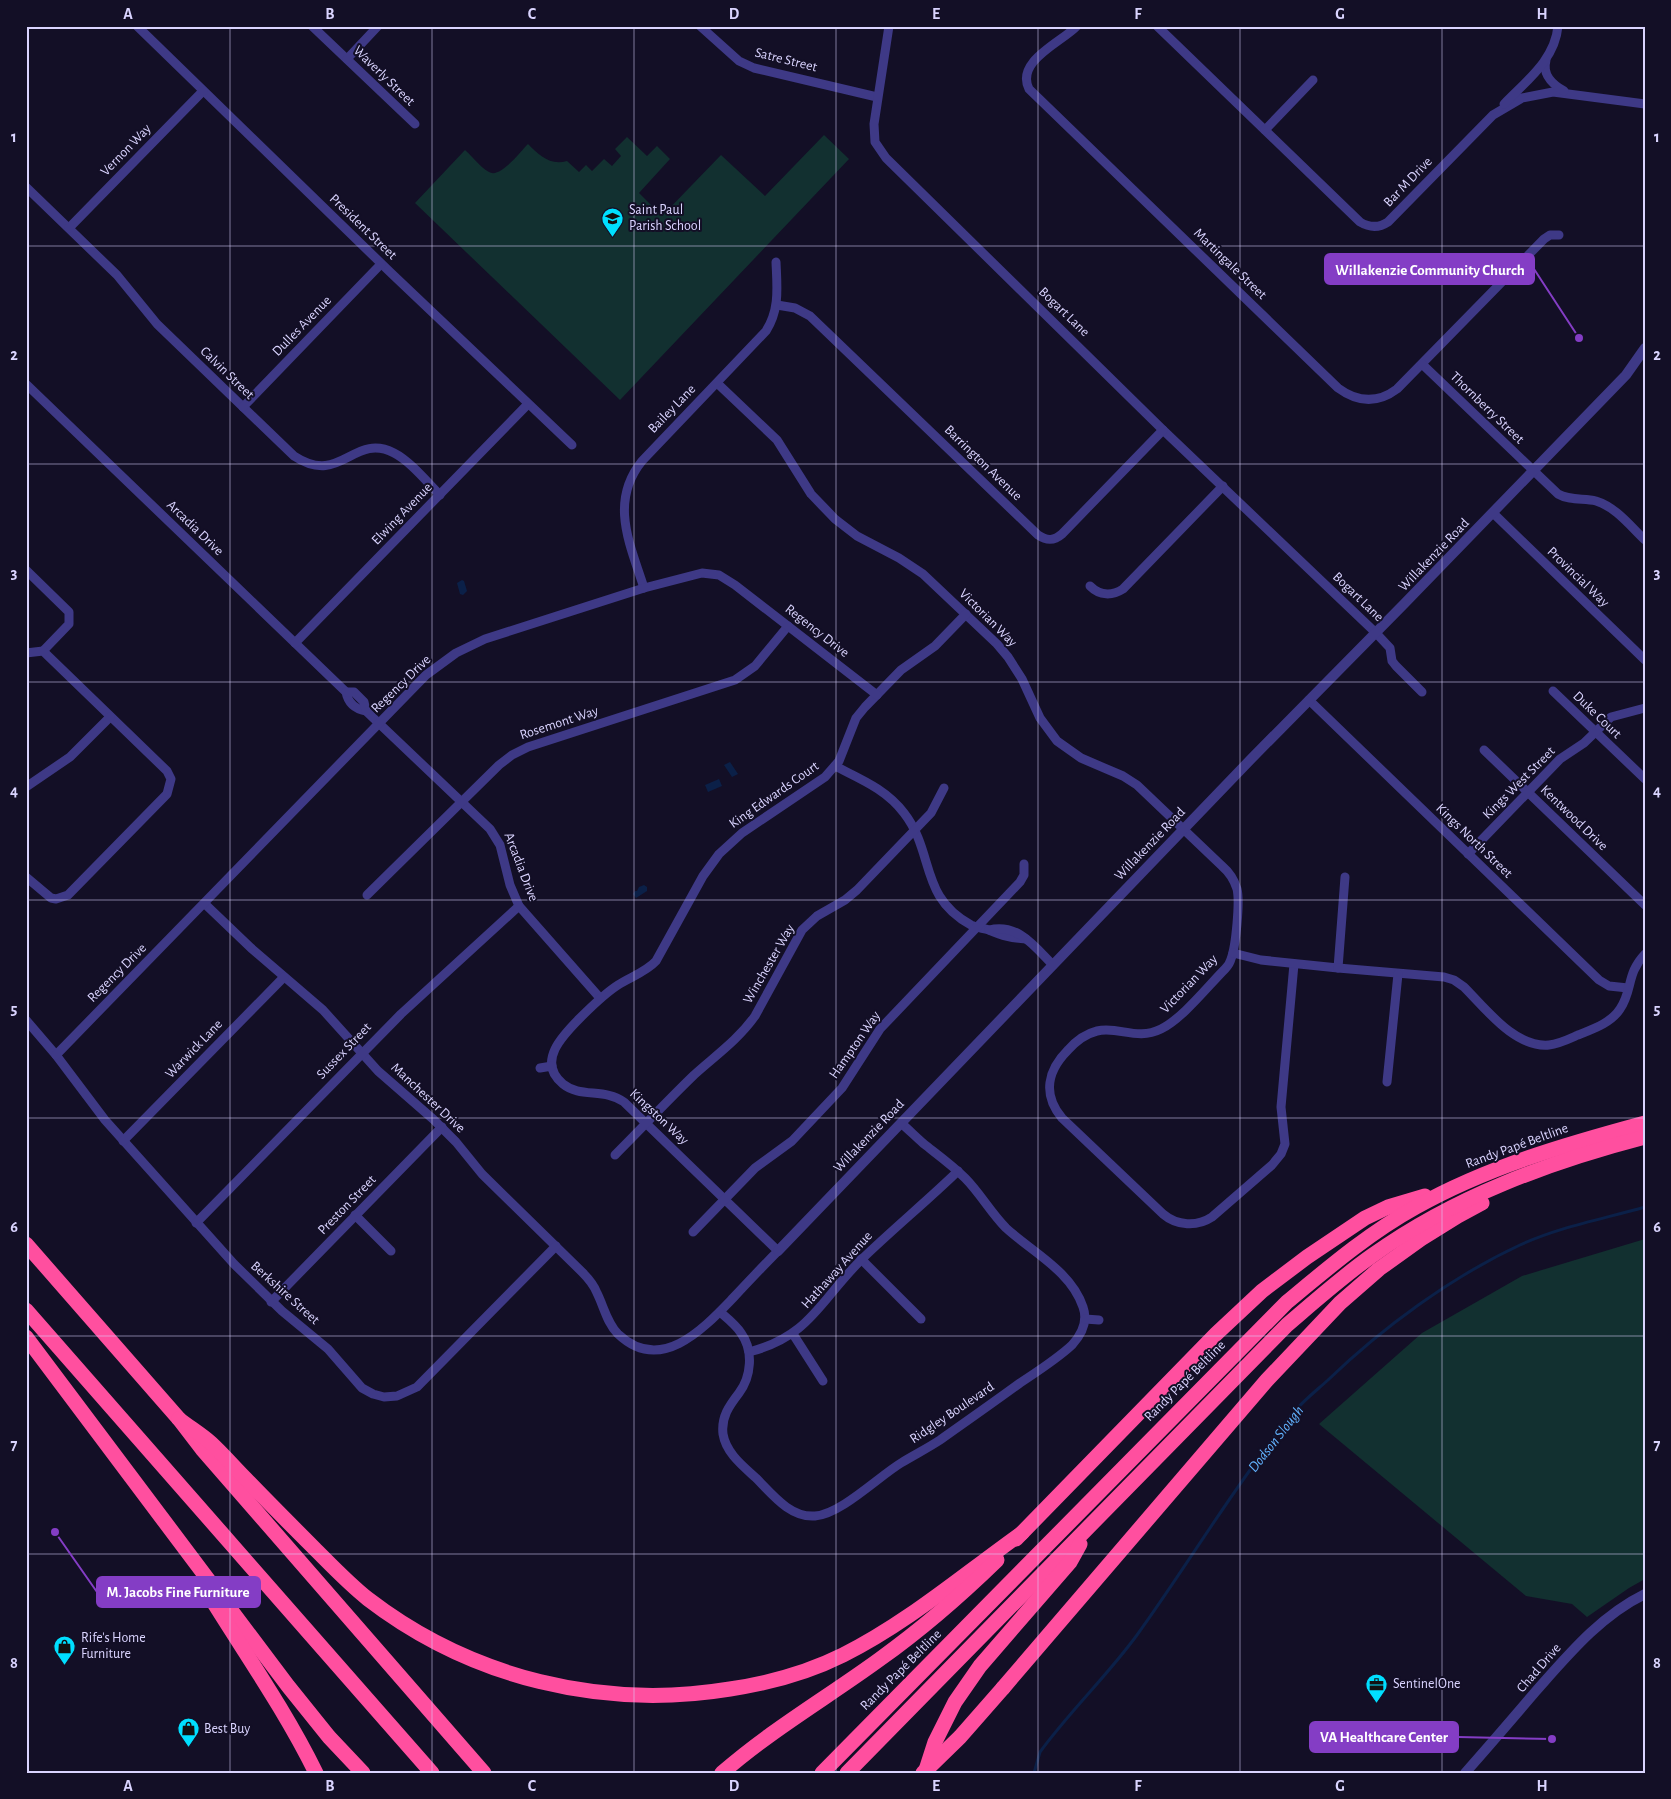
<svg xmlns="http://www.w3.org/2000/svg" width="1671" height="1799" font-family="'Alegreya Sans',sans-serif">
<rect width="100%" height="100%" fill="#130f26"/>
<g fill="#123030">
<path d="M824,135L849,159L620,400L415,203L465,150C473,157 480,167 489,172C500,179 520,152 528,144C539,155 550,166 567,161L579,172L586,165L592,171L604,159L612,166L621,156L615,149L627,137L647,156L657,146L670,159L639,193L662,216L721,155L765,196Z"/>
<path d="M1645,1239V1579L1629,1588L1587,1617L1572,1604L1526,1596L1319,1424L1422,1333L1522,1276Z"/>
</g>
<g fill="#0b2048">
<path d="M462,580L464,581L467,591L463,595L460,594L457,583Z"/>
<path d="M730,762L738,774L732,777L724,765Z"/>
<path d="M719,779L722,786L708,792L705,785Z"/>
<path d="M644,885L647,887V891L636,898L633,894L635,891H637L639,887Z"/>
</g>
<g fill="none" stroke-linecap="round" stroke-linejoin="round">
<path stroke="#0b2048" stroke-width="3" d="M1034,1773L1040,1752C1070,1711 1107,1676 1137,1635C1179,1577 1216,1516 1258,1459C1270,1443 1281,1426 1294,1412C1304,1400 1317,1390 1328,1380C1382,1328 1451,1277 1520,1245C1559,1227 1603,1219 1645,1207"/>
<g stroke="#3e3986" stroke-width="9">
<path d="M137,26L390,272L572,445"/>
<path d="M312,26L415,124"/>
<path d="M700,26L739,61L754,68L877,97"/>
<path d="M889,26L874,124L875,142L886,158L1163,430L1376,633L1390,648L1392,661L1396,666L1422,692"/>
<path d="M1077,26C1062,42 1015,61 1029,89L1338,388C1357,402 1377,404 1397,389L1544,239L1550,235H1559"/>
<path d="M1157,26L1360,222C1370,228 1379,228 1388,222L1493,115L1522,98L1553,92L1645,104"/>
<path d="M347,59L378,26"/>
<path d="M1546,60C1542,75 1552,84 1564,91"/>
<path d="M1504,104C1526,81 1555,60 1558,26"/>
<path d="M1265,130L1313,80"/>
<path d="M26,187L117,275L157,324L294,456C341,487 353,432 394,453C410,461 427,482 440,495"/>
<path d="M69,228L203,91"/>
<path d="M777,305L795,308L810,316L1038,535C1047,541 1054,541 1062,534L1163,430"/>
<path d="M1422,364L1558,494C1570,501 1584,498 1596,501C1616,507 1631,527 1645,540"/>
<path d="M717,383L777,440L811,494L835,519L857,536L899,558L923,574L997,644L1008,657L1022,679L1040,718L1057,741L1081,758L1123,776L1137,785L1222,866C1229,872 1234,879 1237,889C1240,901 1236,946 1231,959C1230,963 1228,966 1225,969C1208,986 1182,1019 1161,1029C1137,1041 1119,1026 1097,1031C1085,1034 1076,1041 1068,1050C1048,1070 1042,1094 1062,1118L1163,1214C1177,1226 1197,1227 1212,1217L1272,1165L1281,1154L1285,1144L1281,1107L1294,964"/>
<path d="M26,384L346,692C348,703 355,709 366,711L490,829L500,845L510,885L519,906L600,998"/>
<path d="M243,407L381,264"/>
<path d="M1493,513L1645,660"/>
<path d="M26,570L69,612V624L43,651"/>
<path d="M1090,586C1100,596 1112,596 1123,589L1223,486"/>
<path d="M644,588C630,544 609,502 642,461L766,331C780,309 777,287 776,262"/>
<path d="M295,643L528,404"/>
<path d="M26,653L43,651L167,771L171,779L167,794L68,895L56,899L51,898L26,877"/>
<path d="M1553,691L1645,779"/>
<path d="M346,692H354L364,702L366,711"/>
<path d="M1309,700L1599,980L1609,986L1628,988"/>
<path d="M1484,750L1645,905"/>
<path d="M835,766C860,779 886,789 904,813C935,853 919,897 971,925C977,928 983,928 989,930C1003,936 1011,938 1026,939"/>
<path d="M26,787L70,757L110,717"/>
<path d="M1468,854L1560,759L1584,743L1611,717L1645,708"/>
<path d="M367,895L499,765L512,755L528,747L735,680L755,666L788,626"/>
<path d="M205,904L251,948L323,1010L378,1071L433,1119L456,1142L482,1174L582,1272C588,1278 594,1285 597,1293C604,1307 607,1323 618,1334C661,1375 704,1328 733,1298C748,1282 763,1266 778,1251L624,1102C605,1088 580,1098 563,1084C536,1062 563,1035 580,1018C592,1006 604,994 618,985C630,977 646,972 656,961L703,876L719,854L742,833L825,777L839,761L856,718L865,707L901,670L935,646L966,614"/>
<path d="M989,930C1018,923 1034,946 1053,965"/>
<path d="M1233,953L1261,960L1338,968L1345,877"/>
<path d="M1338,968L1444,977L1454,980L1464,987C1486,1009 1515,1048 1549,1045C1559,1044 1569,1039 1578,1035C1593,1029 1611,1023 1620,1009C1633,990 1626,974 1645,954"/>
<path d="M26,1020L56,1055L105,1120L234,1264L282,1311L328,1349L362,1388L373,1394L384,1397L397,1396L417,1387L556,1246"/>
<path d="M56,1055L426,675L456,653L485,639L644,588L702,573L719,575L735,585L877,695"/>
<path d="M540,1068L552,1066"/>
<path d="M1387,1082L1398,974"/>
<path d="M123,1141L284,977"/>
<path d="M615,1155C642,1128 667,1101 694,1075C715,1056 738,1040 755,1016L802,930L817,916L845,900L857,890L931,813L944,788"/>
<path d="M355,1215L391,1251"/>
<path d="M196,1223L401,1014L519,906"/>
<path d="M693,1232L755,1168L792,1141L842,1088L880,1029L1020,882L1024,875V864"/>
<path d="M861,1259L921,1319"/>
<path d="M271,1302L442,1127"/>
<path d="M720,1312C727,1318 736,1325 741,1333C754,1351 751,1377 739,1393C729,1406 721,1417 723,1434C726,1453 743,1466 756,1478C772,1494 790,1518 815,1516C841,1514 878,1477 901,1463C914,1455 928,1448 940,1440C967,1421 994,1402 1020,1383C1038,1371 1057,1359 1072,1345C1082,1334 1088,1321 1083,1307C1071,1271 1032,1252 1006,1228C991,1213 980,1193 965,1178C952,1165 938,1155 924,1144C916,1137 909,1130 901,1123"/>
<path d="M1085,1319L1099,1320"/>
<path d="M793,1334L823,1381"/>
<path d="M749,1352C811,1336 820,1300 862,1259C893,1229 927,1201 958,1171"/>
</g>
<g stroke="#3e3986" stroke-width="10">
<path d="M778,1251L1252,758L1403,605L1626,375L1645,348"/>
<path d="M1465,1773C1489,1746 1513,1718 1536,1691C1568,1655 1600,1616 1645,1594"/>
</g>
<g stroke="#ff4f9f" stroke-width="15">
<path d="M26,1244L179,1419L202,1449L484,1773"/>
<path d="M26,1310L432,1773"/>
<path d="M26,1337L288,1686L329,1737L363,1773"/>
<path d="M179,1419C189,1427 201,1434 211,1443C223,1454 234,1467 245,1478C268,1502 291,1525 314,1548C332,1566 349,1584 368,1599C471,1678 602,1710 730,1689C770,1683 807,1673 843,1655C907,1623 963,1575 1022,1533"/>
<path d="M1016,1539L1216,1334L1262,1291L1307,1257L1365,1218L1388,1207L1425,1196"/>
<path d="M214,1603C249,1659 287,1714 316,1773"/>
<path d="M1003,1688L1267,1380L1340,1303L1379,1269L1421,1239L1458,1216L1482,1203"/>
<path d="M722,1773C771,1730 828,1697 880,1659C922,1629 961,1595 997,1560"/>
<path d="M822,1773L1287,1302C1328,1268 1369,1233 1416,1207C1487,1167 1567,1144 1645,1123"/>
<path d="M847,1773L1287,1325C1315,1301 1343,1276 1373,1255C1454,1197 1549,1162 1645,1137"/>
<path d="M925,1773L935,1742L955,1702L980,1666L1070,1562L1080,1544"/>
</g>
<path stroke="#ff4f9f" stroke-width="15" d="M923,1773L960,1737L1003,1688"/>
</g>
<path fill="none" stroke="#dad4ff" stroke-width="1" stroke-opacity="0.55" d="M230,26V1773M432,26V1773M634,26V1773M836,26V1773M1038,26V1773M1240,26V1773M1442,26V1773M26,246H1645M26,464H1645M26,682H1645M26,900H1645M26,1118H1645M26,1336H1645M26,1554H1645"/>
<defs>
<symbol id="school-pin" viewBox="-11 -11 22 30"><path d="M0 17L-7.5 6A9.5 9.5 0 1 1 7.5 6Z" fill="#00dfff" stroke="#130f26"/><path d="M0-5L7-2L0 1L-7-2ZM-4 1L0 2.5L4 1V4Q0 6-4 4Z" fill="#111"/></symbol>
<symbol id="shop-pin" viewBox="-11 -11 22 30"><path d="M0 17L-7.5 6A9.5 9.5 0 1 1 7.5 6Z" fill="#00dfff" stroke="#130f26"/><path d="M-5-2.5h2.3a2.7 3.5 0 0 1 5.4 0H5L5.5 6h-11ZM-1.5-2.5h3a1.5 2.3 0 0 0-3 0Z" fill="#111"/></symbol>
<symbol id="office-pin" viewBox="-11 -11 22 30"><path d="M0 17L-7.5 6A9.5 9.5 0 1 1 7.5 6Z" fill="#00dfff" stroke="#130f26"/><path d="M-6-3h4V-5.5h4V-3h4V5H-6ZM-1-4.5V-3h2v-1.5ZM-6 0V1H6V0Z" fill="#111"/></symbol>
</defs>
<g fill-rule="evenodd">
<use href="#school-pin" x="600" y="206" width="25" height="34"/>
<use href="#shop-pin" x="52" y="1634" width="25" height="34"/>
<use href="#office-pin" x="1364" y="1672" width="25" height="34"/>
<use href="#shop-pin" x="176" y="1716" width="25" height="34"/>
</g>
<g text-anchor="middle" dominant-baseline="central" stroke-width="4" stroke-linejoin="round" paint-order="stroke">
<g font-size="14" fill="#dad4ff" stroke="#130f26">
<text transform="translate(786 60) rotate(14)">Satre Street</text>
<text transform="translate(384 76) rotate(44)">Waverly Street</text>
<text transform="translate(126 150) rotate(-46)">Vernon Way</text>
<text transform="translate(1408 182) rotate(-46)">Bar M Drive</text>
<text transform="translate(363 227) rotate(44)">President Street</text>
<text transform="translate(1230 264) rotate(44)">Martingale Street</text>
<text transform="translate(1064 312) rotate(44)">Bogart Lane</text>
<text transform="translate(302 326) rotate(-46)">Dulles Avenue</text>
<text transform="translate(227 373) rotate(44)">Calvin Street</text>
<text transform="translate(1487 408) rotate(44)">Thornberry Street</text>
<text transform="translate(672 409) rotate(-46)">Bailey Lane</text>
<text transform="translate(983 463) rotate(44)">Barrington Avenue</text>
<text transform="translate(402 514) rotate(-46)">Elwing Avenue</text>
<text transform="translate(195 528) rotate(44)">Arcadia Drive</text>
<text transform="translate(1434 555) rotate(-46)">Willakenzie Road</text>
<text transform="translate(1578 577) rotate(44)">Provincial Way</text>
<text transform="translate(1358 597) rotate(44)">Bogart Lane</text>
<text transform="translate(988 618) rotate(45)">Victorian Way</text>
<text transform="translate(817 631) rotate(38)">Regency Drive</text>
<text transform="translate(401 684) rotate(-44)">Regency Drive</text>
<text transform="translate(1597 715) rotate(44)">Duke Court</text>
<text transform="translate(559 723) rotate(-18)">Rosemont Way</text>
<text transform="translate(1519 783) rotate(-45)">Kings West Street</text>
<text transform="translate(774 795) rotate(-35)">King Edwards Court</text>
<text transform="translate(1574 818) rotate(44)">Kentwood Drive</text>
<text transform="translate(1474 841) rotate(44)">Kings North Street</text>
<text transform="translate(1150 844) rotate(-46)">Willakenzie Road</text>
<text transform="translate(521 867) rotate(69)">Arcadia Drive</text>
<text transform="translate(769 964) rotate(-60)">Winchester Way</text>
<text transform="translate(117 973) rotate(-45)">Regency Drive</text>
<text transform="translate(1189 984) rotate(-46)">Victorian Way</text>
<text transform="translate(855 1045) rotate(-55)">Hampton Way</text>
<text transform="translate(194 1049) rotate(-46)">Warwick Lane</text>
<text transform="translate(344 1051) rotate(-46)">Sussex Street</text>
<text transform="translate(428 1098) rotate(43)">Manchester Drive</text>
<text transform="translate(659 1117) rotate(43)">Kingston Way</text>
<text transform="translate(869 1136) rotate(-46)">Willakenzie Road</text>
<text transform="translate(1517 1146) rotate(-20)">Randy Papé Beltline</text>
<text transform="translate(347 1205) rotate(-46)">Preston Street</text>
<text transform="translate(837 1270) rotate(-48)">Hathaway Avenue</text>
<text transform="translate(285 1293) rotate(42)">Berkshire Street</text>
<text transform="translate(1185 1381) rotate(-45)">Randy Papé Beltline</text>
<text transform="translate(952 1413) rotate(-34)">Ridgley Boulevard</text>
<text transform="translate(1539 1668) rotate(-49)">Chad Drive</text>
<text transform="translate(901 1670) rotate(-45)">Randy Papé Beltline</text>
</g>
<g font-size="14" fill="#dad4ff" stroke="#130f26" text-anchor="start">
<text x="629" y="210">Saint Paul<tspan x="629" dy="16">Parish School</tspan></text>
<text x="81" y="1638">Rife's Home<tspan x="81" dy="16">Furniture</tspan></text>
<text x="1393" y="1684">SentinelOne</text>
<text x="204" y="1729">Best Buy</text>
</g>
<g font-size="15" font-style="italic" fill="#62b3ff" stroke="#130f26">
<text transform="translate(1276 1439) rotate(-52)">Dodson Slough</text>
</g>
</g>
<path fill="none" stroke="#843dc5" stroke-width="2" d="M1579 338L1534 269M55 1532L97 1592M1552 1739L1458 1737"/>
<g fill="#843dc5" stroke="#130f26" stroke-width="2">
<circle cx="1579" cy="338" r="5"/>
<circle cx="55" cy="1532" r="5"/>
<circle cx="1552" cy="1739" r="5"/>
</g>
<g fill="#843dc5" stroke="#843dc5" stroke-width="2">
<rect x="1325" y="254" width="209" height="30" rx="5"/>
<rect x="97" y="1577" width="163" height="30" rx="5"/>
<rect x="1310" y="1722" width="148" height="30" rx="5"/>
</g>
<g font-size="15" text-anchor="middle" font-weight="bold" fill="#fff">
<text x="1430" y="275">Willakenzie Community Church</text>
<text x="178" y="1597">M. Jacobs Fine Furniture</text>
<text x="1384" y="1742">VA Healthcare Center</text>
</g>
<rect width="1671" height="1799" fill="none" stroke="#130f26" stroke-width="55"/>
<rect x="28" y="28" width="1616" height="1744" fill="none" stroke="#dad4ff" stroke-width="2"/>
<g font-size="16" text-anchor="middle" font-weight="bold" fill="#dad4ff">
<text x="128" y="19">A</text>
<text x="330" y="19">B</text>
<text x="532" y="19">C</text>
<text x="734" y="19">D</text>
<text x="936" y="19">E</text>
<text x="1138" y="19">F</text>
<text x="1340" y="19">G</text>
<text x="1542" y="19">H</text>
<text x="14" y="142">1</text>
<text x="1657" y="142">1</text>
<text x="14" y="360">2</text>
<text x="1657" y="360">2</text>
<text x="14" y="578">3</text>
<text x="1657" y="578">3</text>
<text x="14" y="796">4</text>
<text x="1657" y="796">4</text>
<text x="14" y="1014">5</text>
<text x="1657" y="1014">5</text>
<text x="14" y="1232">6</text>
<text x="1657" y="1232">6</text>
<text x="14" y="1450">7</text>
<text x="1657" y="1450">7</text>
<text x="14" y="1668">8</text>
<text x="1657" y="1668">8</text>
<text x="128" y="1791">A</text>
<text x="330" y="1791">B</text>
<text x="532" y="1791">C</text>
<text x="734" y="1791">D</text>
<text x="936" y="1791">E</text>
<text x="1138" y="1791">F</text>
<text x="1340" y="1791">G</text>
<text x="1542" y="1791">H</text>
</g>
</svg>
